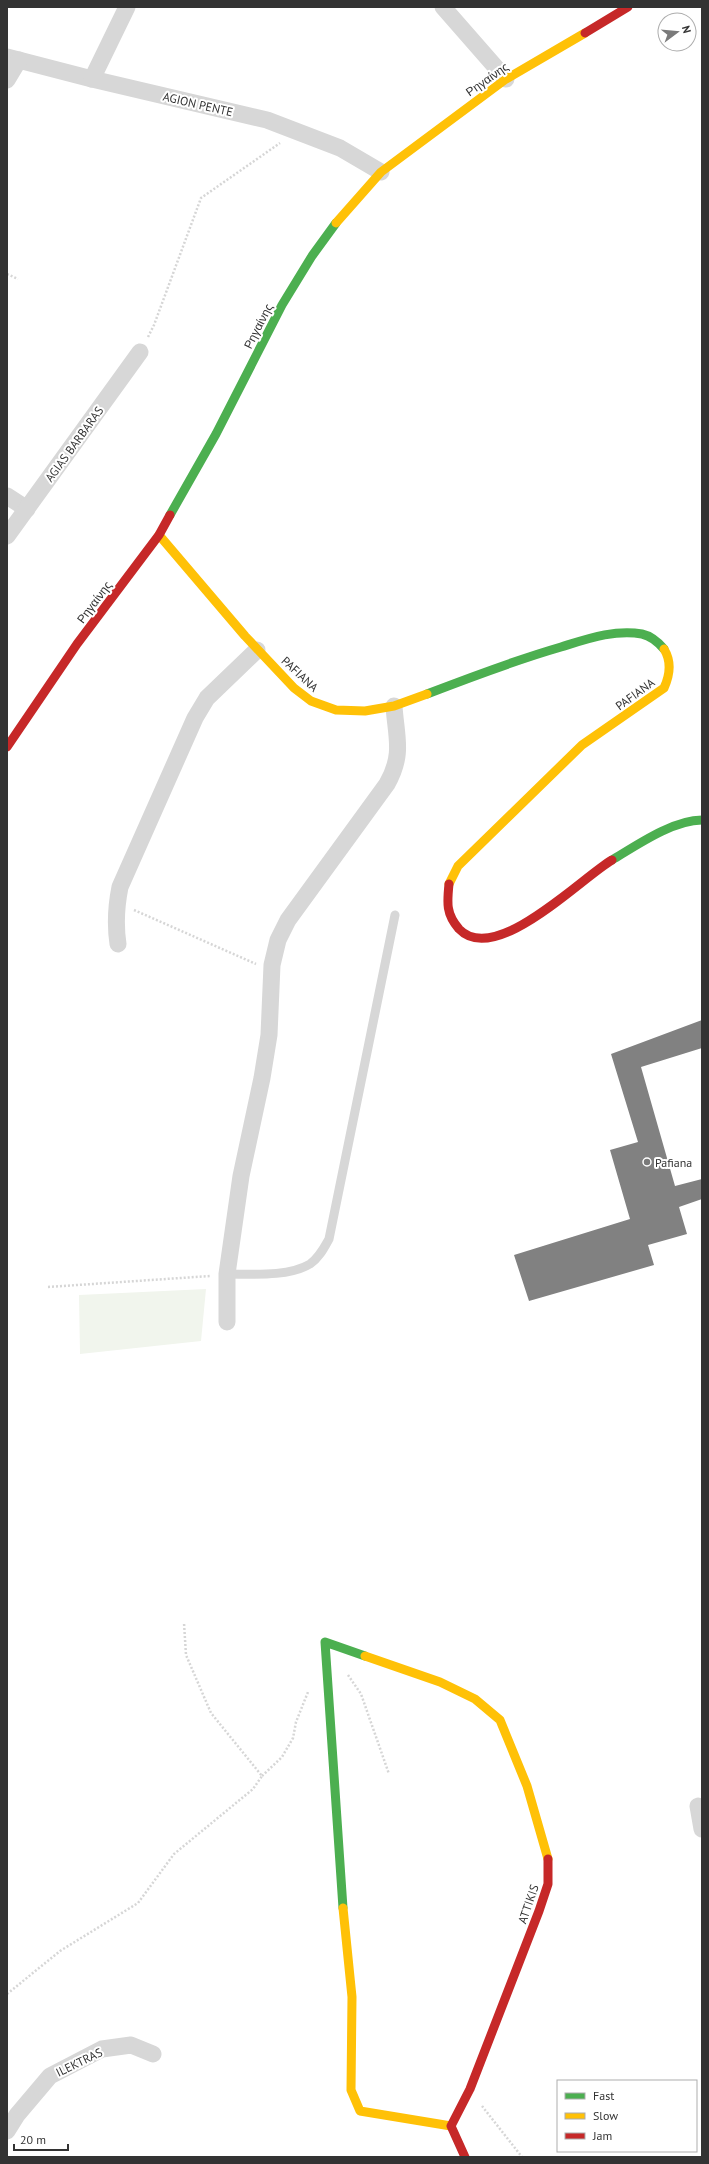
<svg xmlns="http://www.w3.org/2000/svg" width="709" height="2164" font-family="'PT Sans',sans-serif">
<rect width="100%" height="100%" fill="#fff"/>
<path fill="#f1f5ed" d="M206,1289L201,1341L80,1354L79,1295Z"/>
<path fill="#818181" d="M702,1020V1048L641,1067L675,1186L702,1179V1199L679,1207L687,1234L648,1245L654,1265L529,1301L514,1255L630,1219L610,1150L638,1142L611,1054Z"/>
<g fill="none" stroke-linecap="round" stroke-linejoin="round">
<g stroke="#d6d6d6" stroke-width="2.5" stroke-dasharray="2 2" stroke-linecap="butt">
<path d="M7,274L18,279"/>
<path d="M148,337L154,325L201,198L280,143"/>
<path d="M134,910L256,964"/>
<path d="M48,1287L210,1276"/>
<path d="M348,1675L361,1694L389,1774"/>
<path d="M262,1776L282,1757L293,1738L296,1722L308,1692"/>
<path d="M7,1994L60,1951L138,1903L174,1854L253,1789L262,1776L211,1713L186,1655L184,1623"/>
<path d="M482,2106L522,2157"/>
</g>
<path stroke="#d7d7d7" stroke-width="9" d="M227,1274C252,1274 288,1277 310,1264C319,1258 324,1248 329,1239L395,915"/>
<g stroke="#d7d7d7" stroke-width="17">
<path d="M443,7L506,79"/>
<path d="M7,57L92,79L267,120L340,148L381,172"/>
<path d="M92,79L127,7"/>
<path d="M7,80L19,60"/>
<path d="M7,496L27,509"/>
<path d="M7,536L140,352"/>
<path d="M118,944C115,924 116,907 120,887L195,718L207,698L257,650"/>
<path d="M227,1322V1274L241,1176L262,1078L269,1035L272,965L278,940L288,920L387,784C404,754 396,737 394,706"/>
<path d="M698,1806L702,1829"/>
<path d="M7,2131L17,2115L50,2076L102,2049L131,2045L153,2054"/>
</g>
<g stroke="#4caf50" stroke-width="9">
<path d="M170,515L216,434L282,305L312,256L336,223"/>
<path d="M427,694C471,677 516,660 561,647C587,639 615,629 642,634C651,636 658,642 664,649"/>
<path d="M612,860C637,845 673,820 702,820"/>
<path d="M343,1908L325,1642L365,1656"/>
</g>
<g stroke="#ffc107" stroke-width="9">
<path d="M336,223L381,172L506,79L585,33"/>
<path d="M159,535L245,636L294,688L311,701L336,710L365,711L394,706L427,694"/>
<path d="M449,884L458,866L582,745L664,688C670,675 672,662 664,649"/>
<path d="M365,1656L440,1682L475,1699L500,1720L527,1786L548,1859"/>
<path d="M343,1908L352,1997L351,2090L360,2111L451,2126"/>
</g>
<g stroke="#c62828" stroke-width="9">
<path d="M585,33L628,7"/>
<path d="M7,747L77,644L159,535L170,515"/>
<path d="M449,884C447,903 446,914 459,929C495,967 581,878 612,860"/>
<path d="M465,2157L451,2126L470,2089L539,1911L548,1884V1859"/>
</g>
</g>
<circle fill="#7a7a7a" stroke="#fff" stroke-width="1.5" cx="647" cy="1162" r="4"/>
<g text-anchor="middle" dominant-baseline="central" stroke-width="4" stroke-linejoin="round" paint-order="stroke">
<g font-size="12" fill="#333" stroke="#fff">
<text transform="translate(487 79) rotate(-35)">Ρηγαίνης</text>
<text transform="translate(198 104) rotate(13)">AGION PENTE</text>
<text transform="translate(258 326) rotate(-63)">Ρηγαίνης</text>
<text transform="translate(74 444) rotate(-54)">AGIAS BARBARAS</text>
<text transform="translate(94 602) rotate(-53)">Ρηγαίνης</text>
<text transform="translate(300 674) rotate(43)">PAFIANA</text>
<text transform="translate(635 694) rotate(-36)">PAFIANA</text>
<text transform="translate(528 1904) rotate(-71)">ATTIKIS</text>
<text transform="translate(79 2062) rotate(-26)">ILEKTRAS</text>
</g>
<g font-size="12" fill="#333" stroke="#fff" text-anchor="start">
<text x="655" y="1162">Pafiana</text>
</g>
</g>
<rect width="709" height="2164" fill="none" stroke="#333333" stroke-width="16"/>
<rect x="557" y="2080" width="140" height="72" fill="#ffffff" stroke="#adadad"/>
<rect x="565" y="2093" width="20" height="6" fill="#4caf50" stroke="#adadad"/>
<text x="593" y="2100" font-size="12" fill="#333333">Fast</text>
<rect x="565" y="2113" width="20" height="6" fill="#ffc107" stroke="#adadad"/>
<text x="593" y="2120" font-size="12" fill="#333333">Slow</text>
<rect x="565" y="2133" width="20" height="6" fill="#c62828" stroke="#adadad"/>
<text x="593" y="2140" font-size="12" fill="#333333">Jam</text>
<g transform="translate(677 32) rotate(74)"><circle r="19" fill="#ffffff" stroke="#adadad"/>
<path d="M0-3L7 15L0 10L-7 15Z" fill="#7a7a7a"/>
<text y="-6" font-size="11" font-weight="bold" text-anchor="middle" fill="#333333">N</text>
</g>
<path d="M14 2144v6h54v-6" fill="none" stroke="#333333" stroke-width="2"/>
<text x="20" y="2144" font-size="12" fill="#333333" stroke="#ffffff" stroke-width="3" paint-order="stroke">20 m</text>
</svg>
